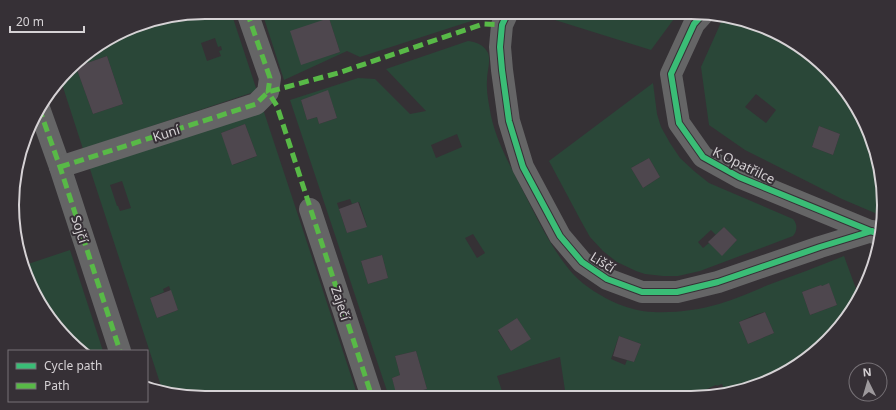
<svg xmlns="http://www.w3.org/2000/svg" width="896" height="410" font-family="'Noto Sans',sans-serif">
<rect width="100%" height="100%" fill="#353135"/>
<g fill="#2a4738" fill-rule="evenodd">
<path d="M205,12H231L257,91L83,149L61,81L78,60L143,22ZM215,38L218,47L221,46L222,50L219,51L221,56L207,61L201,43ZM107,56L123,104L93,114L76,67Z"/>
<path d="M262,12H499L360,57L347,51L284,80ZM329,18L340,52L301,64Z"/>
<path d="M541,12H679L651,50L539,15Z"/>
<path d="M723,18L765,27L827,68L869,131L877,168L875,173L878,174L884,205L882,216L842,199L745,150L709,125L701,67ZM756,94L776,110L766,123L745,107ZM819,126L840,134L833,155L812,147Z"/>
<path d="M468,41C477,42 484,45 488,53C491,61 487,71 487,80C486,92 489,104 491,116C497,143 511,167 523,191C538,220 552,250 573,274C585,287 602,297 618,304C629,308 641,312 653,312C675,313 699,310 719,304C736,299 752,292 768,285C793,276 819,266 844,256L859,297L844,322L809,358L765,383L726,394L722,384L717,386L716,385L698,393L699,396L566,397L560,357L497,376L504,397H389L290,100L358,78L375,79L410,114L426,111L386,69ZM328,91L337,118L319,124L317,117L307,120L301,100ZM457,134L462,147L436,158L431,145ZM350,199L352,204L359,202L367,226L347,233L337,203ZM473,234L485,253L477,258L465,238ZM382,255L388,278L368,284L361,261ZM829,284L837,305L810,315L802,292L821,285L822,286ZM765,312L774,333L748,344L739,322L757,314ZM517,318L530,339L511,351L498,331ZM619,336L641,344L634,362L627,360L625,365L611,359ZM416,351L427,389L398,397L392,378L400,375L395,356Z"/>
<path d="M653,83L657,114L661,127L670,143L680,158L694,171L709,183L793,219C798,225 797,231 793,236L700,271L678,276H663L645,274L636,271L617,262L603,251L590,237L581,221L549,161ZM649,158L660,177L643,188L631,168ZM724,227L737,240L722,255L709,243L703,248L698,242L711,230L716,235Z"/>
<path d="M263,109L358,397L205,398L162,389L89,166ZM245,124L257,156L233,165L221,133ZM122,181L131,208L120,211L118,206H117L110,185ZM169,286L178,310L157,318L150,298L164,292L163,289Z"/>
<path d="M70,250L103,351H79L78,350L38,301L25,265Z"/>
</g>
<g fill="#4e474e">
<path d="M329,18L340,52L301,65L290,31Z"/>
<path d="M107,56L123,104L93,114L76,67Z"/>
<path d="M328,90L337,118L319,124L317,117L307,120L301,100Z"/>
<path d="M245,124L257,156L232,165L221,133Z"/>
<path d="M819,126L840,134L833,155L812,147Z"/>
<path d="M649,158L660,177L643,188L631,168Z"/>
<path d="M358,202L367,227L347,233L339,209Z"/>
<path d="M724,227L737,240L722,256L708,242Z"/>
<path d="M382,255L388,278L368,284L361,261Z"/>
<path d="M829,283L837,305L810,315L802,292L821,285L822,286Z"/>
<path d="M171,290L178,310L157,318L150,298Z"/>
<path d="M765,312L774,333L748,344L739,322Z"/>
<path d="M517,318L531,339L511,351L498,330Z"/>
<path d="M619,336L641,344L634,362L613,356Z"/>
<path d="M416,351L427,389L397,397L392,378L400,375L395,356Z"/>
</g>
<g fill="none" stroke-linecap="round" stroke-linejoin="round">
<g stroke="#656566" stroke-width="22">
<path d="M508,12L502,25L500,47L502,70L509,121L523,167L560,236L582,262L607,279L642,292H677L718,282L820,247L872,231"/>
<path d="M703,14L694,24L671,74L679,123L703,157L739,177L877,234"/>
<path d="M39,108L60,167L120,351"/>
<path d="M60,167L256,104L268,92L270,78L247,12"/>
<path d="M310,209L372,397"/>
</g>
<g stroke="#58b947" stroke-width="5" stroke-dasharray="10 5" stroke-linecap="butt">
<path d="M247,12L270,78L268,92L277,106L372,397"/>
<path d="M39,108L60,167L120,351"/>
<path d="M60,167L256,104L268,92L338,73L483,24L502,25"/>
</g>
<defs>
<g id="cycleway">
<path d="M508,12L502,25L500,47L502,70L509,121L523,167L560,236L582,262L607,279L642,292H677L718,282L820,247L872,231"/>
<path d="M703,14L694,24L671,74L679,123L703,157L739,177L878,234"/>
</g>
</defs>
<use href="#cycleway" stroke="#363036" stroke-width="8"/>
<use href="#cycleway" stroke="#3abd76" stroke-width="6"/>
</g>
<g text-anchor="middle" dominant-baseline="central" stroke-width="4" stroke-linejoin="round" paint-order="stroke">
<g font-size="13" fill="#d6d2d5" stroke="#363036">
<text transform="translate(166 133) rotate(-18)">Kuní</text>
<text transform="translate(744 165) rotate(26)">K Opatřilce</text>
<text transform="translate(80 229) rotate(72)">Sojčí</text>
<text transform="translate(603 262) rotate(32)">Liščí</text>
<text transform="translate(341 303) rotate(72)">Zaječí</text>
</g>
</g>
<path d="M0 0H896V410H0ZM205 19H691A186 186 0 0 1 877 205V205A186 186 0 0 1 691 391H205A186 186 0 0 1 19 205V205A186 186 0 0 1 205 19Z" fill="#363036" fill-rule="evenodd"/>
<path fill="none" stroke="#d6d2d5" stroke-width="2" d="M205 19H691A186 186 0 0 1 877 205V205A186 186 0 0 1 691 391H205A186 186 0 0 1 19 205V205A186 186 0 0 1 205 19Z"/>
<rect x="8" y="350" width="140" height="52" fill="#363036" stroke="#767176"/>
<rect x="16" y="363" width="20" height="6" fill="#3abd76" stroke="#767176"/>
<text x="44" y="370" font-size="12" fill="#d6d2d5">Cycle path</text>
<rect x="16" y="383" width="20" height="6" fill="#58b947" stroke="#767176"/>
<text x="44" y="390" font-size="12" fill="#d6d2d5">Path</text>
<g transform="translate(868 382) rotate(355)"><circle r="19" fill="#363036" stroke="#767176"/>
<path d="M0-3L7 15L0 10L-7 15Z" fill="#9e9a9d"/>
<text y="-6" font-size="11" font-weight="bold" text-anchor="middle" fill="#d6d2d5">N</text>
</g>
<path d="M10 26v6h74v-6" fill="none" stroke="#d6d2d5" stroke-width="2"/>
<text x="16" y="26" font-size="12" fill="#d6d2d5" stroke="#363036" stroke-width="3" paint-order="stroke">20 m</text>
</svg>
